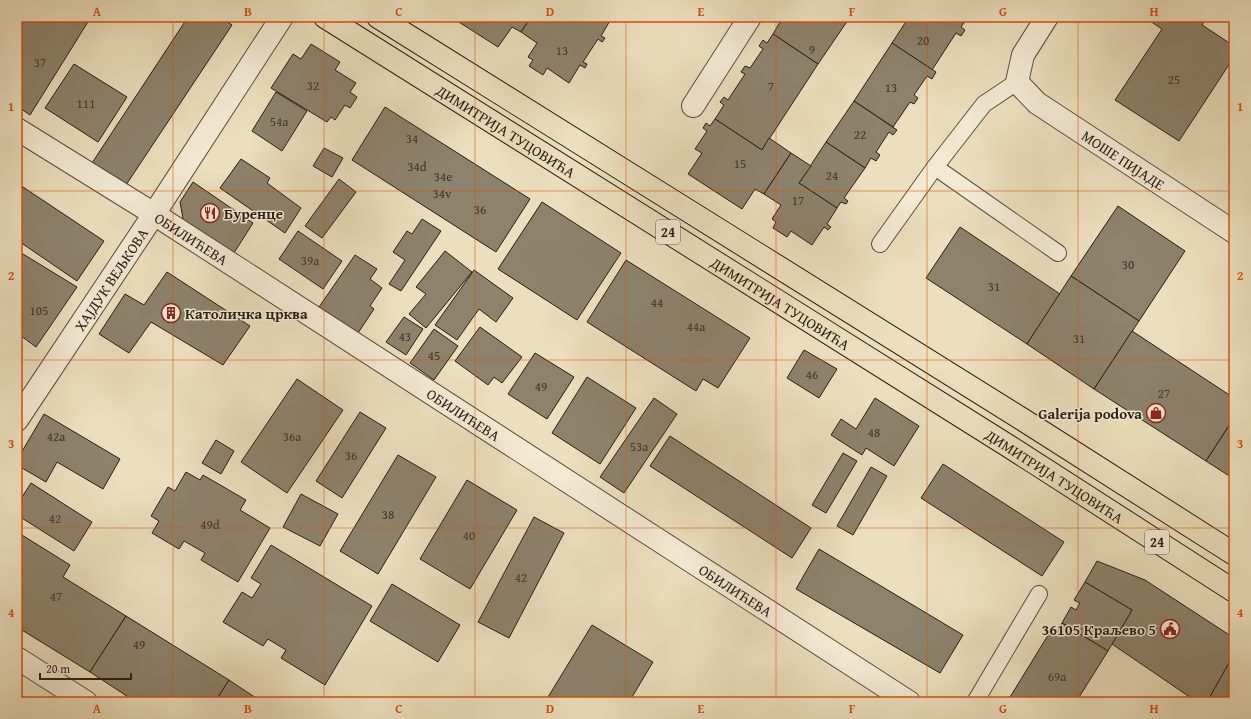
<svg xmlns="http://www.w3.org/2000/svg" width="1251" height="719" font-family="'Gentium Book Plus',serif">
<rect width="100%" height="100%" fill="#ecdfbd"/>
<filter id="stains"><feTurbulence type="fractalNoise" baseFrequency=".005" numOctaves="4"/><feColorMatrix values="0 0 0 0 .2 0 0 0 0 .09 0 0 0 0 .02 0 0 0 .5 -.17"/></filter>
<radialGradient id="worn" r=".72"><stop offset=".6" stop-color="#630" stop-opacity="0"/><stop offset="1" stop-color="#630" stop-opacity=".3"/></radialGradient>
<g fill="#8d826c" stroke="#271e15">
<path d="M17,17H91L30,115L17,106Z"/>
<path d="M188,17H219L232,25L126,185L92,163Z"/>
<path d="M451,17H531L521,32L512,27L498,47Z"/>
<path d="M531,17H608L611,19L601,36L605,38L602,42L598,39L583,62L587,64L585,68L580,65L569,83L547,68L543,75L529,66L533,60L528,57L537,43L521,32Z"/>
<path d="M783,17H850L818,64L773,34Z"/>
<path d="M909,17H968L961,27L965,30L961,36L956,33L932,70L892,43Z"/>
<path d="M1144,17H1207L1202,25L1234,46V57L1179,141L1115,100L1162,29Z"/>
<path d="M773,34L818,64L762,150L715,119L724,105L720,102L724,97L728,100L745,74L741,72L745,66L750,68L763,49L759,46L763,40L767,43Z"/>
<path d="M892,43L936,72L932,79L927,76L914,95L918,98L914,104L910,102L893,127L854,101Z"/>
<path d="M311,44L340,62L335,70L356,83L350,92L357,97L350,108L345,105L335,120L331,117L327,122L271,88L293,54L301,59Z"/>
<path d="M74,64L127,97L98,142L45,108Z"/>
<path d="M276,92L307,111L282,151L252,131Z"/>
<path d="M854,101L897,130L893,135L889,132L876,152L880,155L876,161L871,158L865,168L826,142Z"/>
<path d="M385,107L530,199L496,252L352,160Z"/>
<path d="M715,119L762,150L769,138L791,153L764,194L755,189L742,209L688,174L702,153L695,149L707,131L703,128L706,123L710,126Z"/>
<path d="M826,142L865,168L844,198L848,201L846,204L841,202L837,208L799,183Z"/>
<path d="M324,148L343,158L332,177L313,166Z"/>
<path d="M791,153L811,166L799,183L837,208L827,224L831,227L828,230L824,227L812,245L791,231L787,237L773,228L776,222L772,219L781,205L764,194Z"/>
<path d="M241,159L270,178L267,183L301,208L285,233L220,188Z"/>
<path d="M339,179L356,192L322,238L305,226Z"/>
<path d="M193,182L253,223L232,256L184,224L180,202Z"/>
<path d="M17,183L104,241L77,281L17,240Z"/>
<path d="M542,202L621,253L577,320L498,269Z"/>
<path d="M1118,206L1185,251L1139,321L1071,276Z"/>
<path d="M422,219L441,231L401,291L389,284L405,260L393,252L407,231L412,234Z"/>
<path d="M960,227L1060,294L1027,344L926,278Z"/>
<path d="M298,231L342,261L323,289L279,259Z"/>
<path d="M18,251L77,287L36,347L17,333V253Z"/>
<path d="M445,251L472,272L426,328L409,314L426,294L416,287Z"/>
<path d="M355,255L377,269L370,279L382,288L370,306L374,309L358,333L319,307Z"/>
<path d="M626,260L750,338L718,388L703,379L696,391L587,322Z"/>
<path d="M474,270L513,298L496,322L479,309L457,340L435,325Z"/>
<path d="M167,272L250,326L223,365L151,322L129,353L99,334L125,294L144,305Z"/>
<path d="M1071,276L1139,321L1094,389L1027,344Z"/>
<path d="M404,317L423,329L406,355L386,342Z"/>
<path d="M480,327L522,357L502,383L494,377L488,385L455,361Z"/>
<path d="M434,329L458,346L434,380L410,363Z"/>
<path d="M1132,331L1234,398V418L1206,461L1094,389Z"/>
<path d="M804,350L837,369L819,398L787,378Z"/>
<path d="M535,353L574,377L547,419L508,394Z"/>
<path d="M587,377L636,408L600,464L552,433Z"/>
<path d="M297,379L343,410L287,493L241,462Z"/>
<path d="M654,398L677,414L624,493L600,477Z"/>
<path d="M875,398L919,426L894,466L866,448L862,455L831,435L841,419L856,429Z"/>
<path d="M360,412L386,428L342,498L316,481Z"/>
<path d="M44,414L120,459L103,489L57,462L46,482L17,465V460Z"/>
<path d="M1234,418V479L1206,461Z"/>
<path d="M670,436L811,528L792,558L650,466Z"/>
<path d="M216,440L234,451L221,474L202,463Z"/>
<path d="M843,453L857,461L826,513L812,505Z"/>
<path d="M398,455L436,477L378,574L340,551Z"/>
<path d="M943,464L1064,542L1042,576L921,498Z"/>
<path d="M871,467L887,476L853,535L837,526Z"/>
<path d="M186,472L200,480L203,475L246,500L240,510L270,528L238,582L201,560L205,553L184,541L179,549L152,533L159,521L151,516L168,487L175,491Z"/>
<path d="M467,480L517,510L470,589L420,559Z"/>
<path d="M31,483L92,522L74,551L17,515V505Z"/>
<path d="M301,494L338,514L320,546L283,527Z"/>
<path d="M534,517L564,533L509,638L478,622Z"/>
<path d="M17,532L70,565L63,577L126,616L90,672L17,627Z"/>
<path d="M271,545L372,606L325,685L281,658L286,650L268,639L263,646L223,622L242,592L252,598L261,584L251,578Z"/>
<path d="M819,549L963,635L940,673L796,589Z"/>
<path d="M1097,561L1145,580L1234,638V654L1207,702H1197L1112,644L1132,610L1085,582Z"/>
<path d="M1085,582L1132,610L1108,651L1062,623L1071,607L1076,610L1080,603L1074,600Z"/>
<path d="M392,584L460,625L438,662L370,621Z"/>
<path d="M126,616L229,680L215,702H136L90,672Z"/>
<path d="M1062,623L1108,651L1076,702H1007L1050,632L1055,635Z"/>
<path d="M592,625L653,662L629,702H545Z"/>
<path d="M1234,654V702H1207Z"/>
<path d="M229,680L262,702H215Z"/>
</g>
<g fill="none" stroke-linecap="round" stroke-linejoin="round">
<defs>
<g id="lane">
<path d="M935,167L1058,253"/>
<path d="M880,244L935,167L984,104L1017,82"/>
<path d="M975,702L1039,594"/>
</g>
<g id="street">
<path id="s1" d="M1047,17L1023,55L1017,82L1037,103L1234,232"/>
<path d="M693,106L750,17"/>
<path id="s2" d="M17,129L154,214L909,702"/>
<path id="s3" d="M17,420L154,214L282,17"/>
<path d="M17,658L86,702"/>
</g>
<g id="primary">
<path id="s4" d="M325,17L1010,447L1234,591"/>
<path d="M378,17L1025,421L1234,554"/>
</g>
</defs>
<use href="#lane" stroke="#584e3f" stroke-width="18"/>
<use href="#street" stroke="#584e3f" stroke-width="24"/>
<use href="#primary" stroke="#271e15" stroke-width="24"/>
<use href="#lane" stroke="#f3ead4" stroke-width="16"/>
<use href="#street" stroke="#f3ead4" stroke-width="22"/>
<use href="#primary" stroke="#ecdfbd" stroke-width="22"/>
</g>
<path fill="none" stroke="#d5530d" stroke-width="1" stroke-opacity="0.55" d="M173,17V702M324,17V702M475,17V702M626,17V702M776,17V702M927,17V702M1078,17V702M17,191H1234M17,360H1234M17,528H1234"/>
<defs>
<symbol id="restaurant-ring" viewBox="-11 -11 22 22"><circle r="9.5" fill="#f3ead4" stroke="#8f2418" stroke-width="1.5"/><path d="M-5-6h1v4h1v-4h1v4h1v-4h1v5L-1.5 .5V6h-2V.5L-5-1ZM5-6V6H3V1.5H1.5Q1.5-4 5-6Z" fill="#8f2418"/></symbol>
<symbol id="building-ring" viewBox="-11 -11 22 22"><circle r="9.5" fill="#f3ead4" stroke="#8f2418" stroke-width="1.5"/><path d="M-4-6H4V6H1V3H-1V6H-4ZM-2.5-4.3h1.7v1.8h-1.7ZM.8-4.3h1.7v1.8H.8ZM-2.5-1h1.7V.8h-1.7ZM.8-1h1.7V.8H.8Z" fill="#8f2418"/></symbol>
<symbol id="shop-ring" viewBox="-11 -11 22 22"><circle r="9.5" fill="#f3ead4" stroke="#8f2418" stroke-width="1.5"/><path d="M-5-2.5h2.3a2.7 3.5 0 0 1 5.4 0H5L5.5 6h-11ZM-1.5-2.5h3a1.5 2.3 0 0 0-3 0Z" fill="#8f2418"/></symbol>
<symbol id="civic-ring" viewBox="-11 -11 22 22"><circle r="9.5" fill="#f3ead4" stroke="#8f2418" stroke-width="1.5"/><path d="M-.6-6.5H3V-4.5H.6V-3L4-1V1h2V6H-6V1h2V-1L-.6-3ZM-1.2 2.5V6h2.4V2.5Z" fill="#8f2418"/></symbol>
</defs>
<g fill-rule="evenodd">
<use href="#restaurant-ring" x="199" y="202" width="22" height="22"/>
<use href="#building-ring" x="160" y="302" width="22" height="22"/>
<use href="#shop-ring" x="1145" y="402" width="22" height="22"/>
<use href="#civic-ring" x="1159" y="618" width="22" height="22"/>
</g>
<g text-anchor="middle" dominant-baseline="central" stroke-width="3" stroke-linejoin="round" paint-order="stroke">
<g font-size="13" fill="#40372b">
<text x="923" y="40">20</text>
<text x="812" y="49">9</text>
<text x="562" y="50">13</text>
<text x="40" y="62">37</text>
<text x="1174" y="79">25</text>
<text x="313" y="85">32</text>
<text x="771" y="86">7</text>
<text x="891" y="87">13</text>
<text x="86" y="103">111</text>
<text x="279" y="121">54a</text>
<text x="860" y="134">22</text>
<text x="412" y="138">34</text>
<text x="740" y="163">15</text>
<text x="417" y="166">34d</text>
<text x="832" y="175">24</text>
<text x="443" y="176">34e</text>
<text x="442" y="193">34v</text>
<text x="798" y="200">17</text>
<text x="480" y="209">36</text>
<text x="310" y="260">39a</text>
<text x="1128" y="264">30</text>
<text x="994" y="286">31</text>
<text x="657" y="302">44</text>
<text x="39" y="310">105</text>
<text x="696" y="326">44a</text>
<text x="405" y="336">43</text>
<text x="1079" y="338">31</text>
<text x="434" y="355">45</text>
<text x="812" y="374">46</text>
<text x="541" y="386">49</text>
<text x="1164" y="393">27</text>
<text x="874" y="432">48</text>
<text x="56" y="436">42a</text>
<text x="292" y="436">36a</text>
<text x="639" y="446">53a</text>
<text x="351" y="455">36</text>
<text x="388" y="514">38</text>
<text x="55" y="518">42</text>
<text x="210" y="524">49d</text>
<text x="469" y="535">40</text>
<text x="521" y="577">42</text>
<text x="56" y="596">47</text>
<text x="139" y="644">49</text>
<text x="1057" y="676">69a</text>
</g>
<g fill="#f3ead4" stroke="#645b4e" stroke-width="1">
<rect x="656" y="220" width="24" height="24" rx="3"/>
<rect x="1145" y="530" width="24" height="24" rx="3"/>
</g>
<g font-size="14" font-weight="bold" fill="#271e15">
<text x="668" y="232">24</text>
<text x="1157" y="542">24</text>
</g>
<g font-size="15" fill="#271e15" stroke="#f3ead4">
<text stroke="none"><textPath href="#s4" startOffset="214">ДИМИТРИЈА ТУЦОВИЋА</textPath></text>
<text stroke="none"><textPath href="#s1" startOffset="205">МОШЕ ПИЈАДЕ</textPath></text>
<text stroke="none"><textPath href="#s2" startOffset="206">ОБИЛИЋЕВА</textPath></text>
<text stroke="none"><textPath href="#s3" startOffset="169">ХАЈДУК ВЕЉКОВА</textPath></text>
<text stroke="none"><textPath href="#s4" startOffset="538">ДИМИТРИЈА ТУЦОВИЋА</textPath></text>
<text stroke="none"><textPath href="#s2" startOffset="530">ОБИЛИЋЕВА</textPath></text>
<text stroke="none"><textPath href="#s4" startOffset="862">ДИМИТРИЈА ТУЦОВИЋА</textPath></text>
<text stroke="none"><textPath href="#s2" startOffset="854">ОБИЛИЋЕВА</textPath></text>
</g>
<g font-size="15" font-weight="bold" fill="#271e15" stroke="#f3ead4" text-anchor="start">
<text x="224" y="213">Буренце</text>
<text x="185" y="313">Католичка црква</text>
<text x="1142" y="413" text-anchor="end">Galerija podova</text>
<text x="1156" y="629" text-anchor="end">36105 Краљево 5</text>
</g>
</g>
<rect width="1251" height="719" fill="none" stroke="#ecdfbd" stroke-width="44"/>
<path d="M40 673v6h91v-6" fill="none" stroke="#271e15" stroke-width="2"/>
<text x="46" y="673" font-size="12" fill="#271e15" stroke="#f3ead4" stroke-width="3" paint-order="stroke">20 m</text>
<rect x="22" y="22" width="1207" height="675" fill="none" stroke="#d5530d" stroke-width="1.5"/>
<g font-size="13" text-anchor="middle" font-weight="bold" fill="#d5530d">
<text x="97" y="16">A</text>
<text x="248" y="16">B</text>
<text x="399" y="16">C</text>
<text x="550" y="16">D</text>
<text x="701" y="16">E</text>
<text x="852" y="16">F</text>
<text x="1003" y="16">G</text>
<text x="1154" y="16">H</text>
<text x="11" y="111">1</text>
<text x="1240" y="111">1</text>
<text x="11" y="280">2</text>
<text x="1240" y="280">2</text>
<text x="11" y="448">3</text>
<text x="1240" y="448">3</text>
<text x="11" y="617">4</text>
<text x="1240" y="617">4</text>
<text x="97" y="713">A</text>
<text x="248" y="713">B</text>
<text x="399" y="713">C</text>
<text x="550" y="713">D</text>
<text x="701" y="713">E</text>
<text x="852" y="713">F</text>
<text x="1003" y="713">G</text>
<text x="1154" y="713">H</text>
</g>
<rect width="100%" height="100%" filter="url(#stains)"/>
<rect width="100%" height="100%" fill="url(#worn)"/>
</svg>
